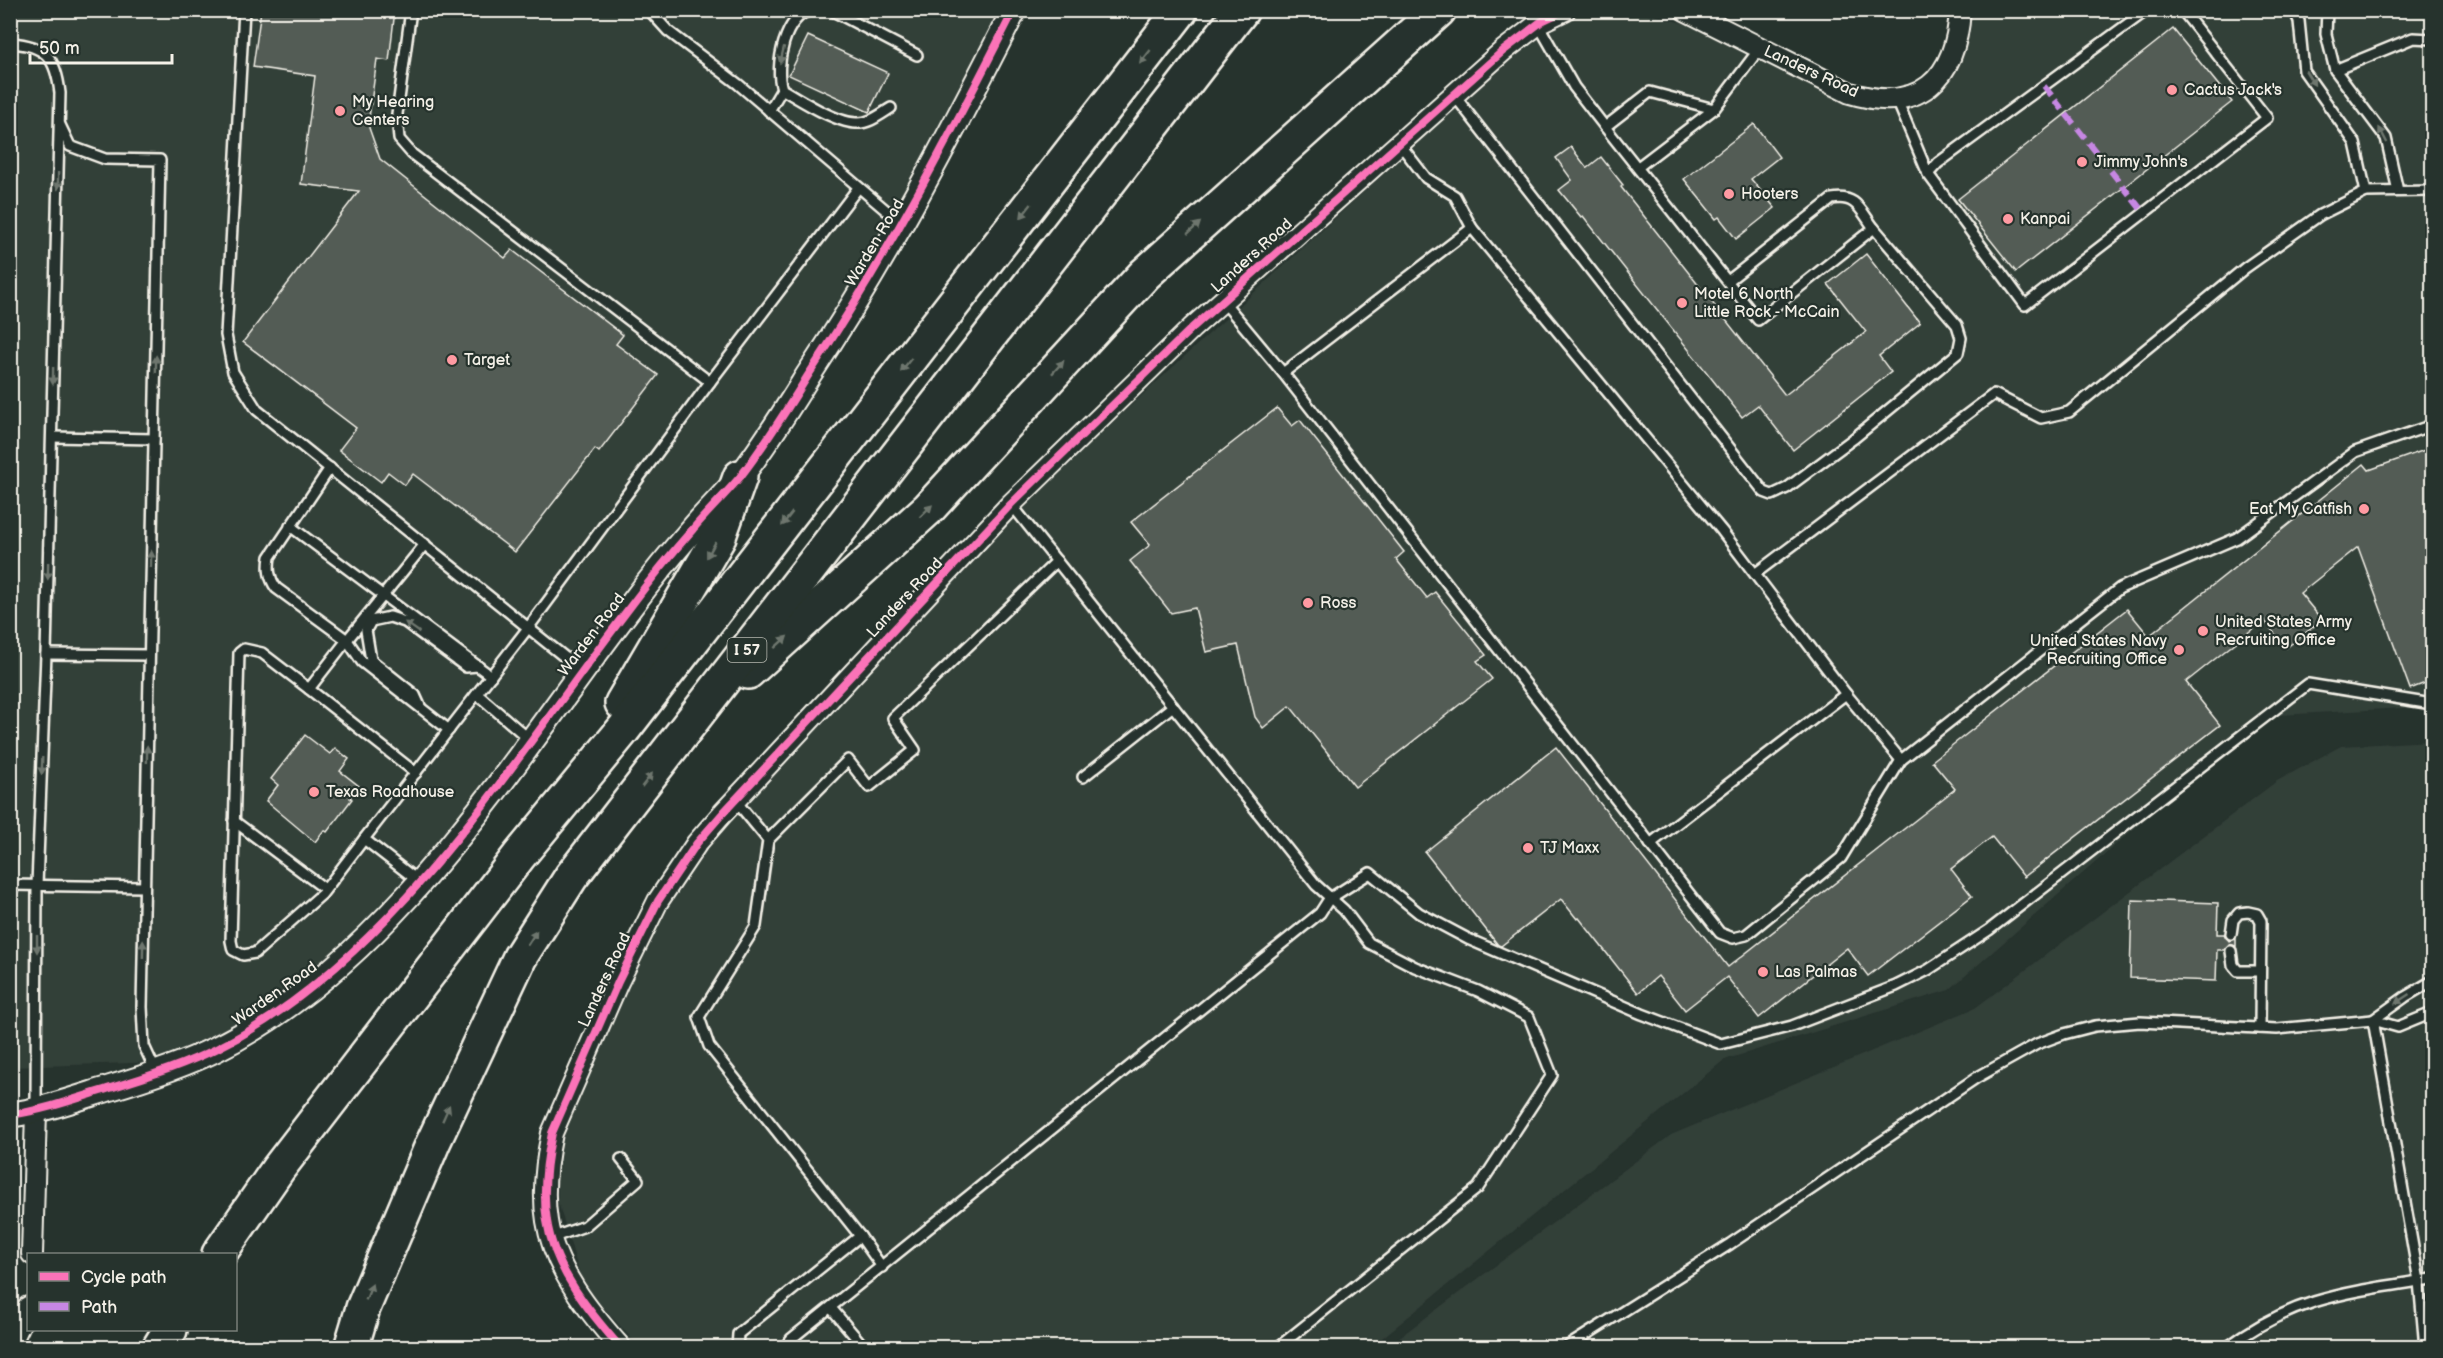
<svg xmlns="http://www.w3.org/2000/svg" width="2443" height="1358" font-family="'Balsamiq Sans',sans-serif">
<rect width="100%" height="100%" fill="#26332d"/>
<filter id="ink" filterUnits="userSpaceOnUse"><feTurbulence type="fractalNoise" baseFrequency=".0167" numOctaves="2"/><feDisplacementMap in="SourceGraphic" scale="12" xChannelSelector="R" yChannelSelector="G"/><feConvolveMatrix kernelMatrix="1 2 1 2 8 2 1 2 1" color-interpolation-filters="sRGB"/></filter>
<g filter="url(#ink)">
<g fill="#333f39">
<path d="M10,11H1014L874,271L691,530L436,864L333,970L190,1061L11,1067Z"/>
<path d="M1581,11H1638L1745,40L1866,108L1935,89L1961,56L1974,11H2432V699L2403,708L2263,716L1949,990L1724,1060L1371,1347H639L583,1285L558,1202V1149L578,1090L666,893L723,824L1041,488L1511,57Z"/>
<path d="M2432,741V1347L1385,1348L1671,1135L1975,1008L2277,781L2341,746Z"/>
</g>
<g fill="#525c55" stroke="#f4f1e8" stroke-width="1.5">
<path d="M261,10H395L389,61L377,59L368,125L380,159L505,258L512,250L623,335L616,344L658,375L599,452L595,449L515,552L413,474L405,485L388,472L381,482L339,450L356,428L243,342L359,191L301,184L315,76L253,67Z"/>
<path d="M2173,29L2232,102L2016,272L1958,199Z"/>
<path d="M808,36L888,73L869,112L789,75Z"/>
<path d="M1754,124L1779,157L1751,179L1775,208L1736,239L1719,217L1716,219L1684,179Z"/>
<path d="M1571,147L1587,168L1601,157L1623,185L1621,187L1785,395L1866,332L1828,284L1866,254L1920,323L1879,356L1891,372L1793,450L1758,405L1742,417L1583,216L1581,217L1559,190L1572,180L1556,158Z"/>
<path d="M1277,408L1292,426L1300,420L1341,472L1404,552L1396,559L1427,598L1435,592L1486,655L1477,661L1492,679L1355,787L1290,706L1263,728L1255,717L1238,645L1206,652L1195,608L1171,613L1130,561L1150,545L1131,522Z"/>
<path d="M2433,447V680L2410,689L2358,547L2300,593L2322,620L2286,648L2264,620L2186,682L2220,725L2024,877L1992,837L1951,869L1972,896L1868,976L1847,948L1759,1018L1727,977L1685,1010L1658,976L1638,993L1579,918L1577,919L1561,899L1501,946L1498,945L1425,852L1556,747L1728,967L1955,789L1932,761L2127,609L2149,636L2364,464L2369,470Z"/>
<path d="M305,735L330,754L335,748L349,759L340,771L359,786L350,798L352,799L327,832L324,830L315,842L266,801L278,785L271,779Z"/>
<path d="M2132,900L2218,903L2217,934H2224L2229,941L2236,939V946L2229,944L2224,950H2217L2216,981L2130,978Z"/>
</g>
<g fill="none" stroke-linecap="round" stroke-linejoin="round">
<defs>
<g id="service">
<path d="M244,10L226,335L233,372L257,410L582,671"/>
<path d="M649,10L668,31L738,84L901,223"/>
<path d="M812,10C785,14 774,66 782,89C800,100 835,122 856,123C869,124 881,114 891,108"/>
<path d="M831,10L917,55"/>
<path d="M2147,10L1938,163L1928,174L2025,305L2267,118L2182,10"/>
<path d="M2294,10L2299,21L2304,71L2355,143L2366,192"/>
<path d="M2327,10L2326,34L2335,70L2386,138L2398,191"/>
<path d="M1538,24L1574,87L1605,127L1650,92L1714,109L1760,48"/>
<path d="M10,43C47,45 56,59 60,93L46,654L37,885L36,1107"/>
<path d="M2335,70L2413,38L2432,39"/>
<path d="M1454,95L1764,492L1772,495L1787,488L1853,439L1958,353L1961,338L1957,325L1874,228L1758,320L1605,127"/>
<path d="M1897,100L1928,174"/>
<path d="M769,111L782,89"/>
<path d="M60,125L70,146L105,159L160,160L142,1007L144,1046L156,1072"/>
<path d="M1399,143L1426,178L1455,196L1472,228L1722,531L1846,694L1901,760"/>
<path d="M1638,167L1714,109"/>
<path d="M1728,281L1832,199C1856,194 1861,211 1874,228"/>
<path d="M1223,301L1283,373L1720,933L1733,938L1746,935L1841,858L1901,760L2120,588L2237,538L2355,452L2432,425"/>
<path d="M1283,373L1472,228"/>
<path d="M710,382L858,188"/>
<path d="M52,437L154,439"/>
<path d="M330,468L270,557C268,569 269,578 276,588L347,640L309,689L262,653L244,649L239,653L231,941L233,950L243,955L255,953L322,894L364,839L418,881"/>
<path d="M1011,504L1316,885L1344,910L1369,943L1415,967L1478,991L1529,1017L1552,1075L1478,1188L1277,1348"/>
<path d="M290,526L491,676"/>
<path d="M425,544L347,640L362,662L449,730"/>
<path d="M1756,573L1994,394L2041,418L2069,412L2245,268L2320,215L2366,192L2432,191"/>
<path d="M46,654L149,655"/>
<path d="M309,689L416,773"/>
<path d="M477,694L530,740"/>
<path d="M420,706L415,695L371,660L366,630L371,621L390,617L405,622L466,667L478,666"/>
<path d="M1083,777L1173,706"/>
<path d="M735,800L768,840L756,926L699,1017L709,1046L860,1236L738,1334L737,1348"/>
<path d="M234,821L325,889"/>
<path d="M364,839L528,628L710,382L412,154L399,139L397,114L411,10"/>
<path d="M768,840L848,760L869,787L915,750L893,718L1057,561"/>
<path d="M1650,844L1846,694"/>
<path d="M10,885L144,887"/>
<path d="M2231,934L2233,920L2239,913L2248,912L2257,914L2261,921L2260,1028"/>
<path d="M2231,951L2233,965L2238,971H2260"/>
<path d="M2373,1020L2419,1281L2425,1348"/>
<path d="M2373,1020L2405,997L2432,981"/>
<path d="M860,1236L882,1267"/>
<path d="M551,1238L585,1226L638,1180L621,1159"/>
<path d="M831,1308L865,1348"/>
<path d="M784,1348L791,1339L1320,913L1329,899L1370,873L1419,913L1468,939L1642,1014L1721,1044L1792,1026L1896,986L1928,970L1989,930L2308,684L2432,704"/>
<path d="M1565,1348L1730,1244L1976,1078L2037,1044L2064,1034L2095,1026L2140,1022L2277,1029L2373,1020L2398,1027L2432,1013"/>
<path d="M2226,1348C2295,1296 2351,1292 2432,1279"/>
</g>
<g id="minor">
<path d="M1685,10L1850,93C1919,114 1956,80 1960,10"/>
<path d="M32,1254L36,1111"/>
<path d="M10,1345L28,1307"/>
<path d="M621,1348C590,1313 554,1269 547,1221C542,1192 546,1162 552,1133L618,982L658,901L697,843L723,813L1011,504L1192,328L1503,51L1542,21L1565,10"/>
</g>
<path id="tertiary" d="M10,1115C44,1110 75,1099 107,1089C144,1078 182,1066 216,1049C393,961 513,760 630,607C650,580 671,554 693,529C708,511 725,495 740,477C765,445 787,409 809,374C887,257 950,136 1014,10"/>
<g id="motorway">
<path d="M748,672L929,508L1145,274L1439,10"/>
<path d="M622,703L718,539L740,477"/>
<path d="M219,1254L278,1169L519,856L623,730L1181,10"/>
<path d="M159,1348L170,1330"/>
<path d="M351,1348L363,1308L433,1143L520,957L571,877L1242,10"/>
</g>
</defs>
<use href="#service" stroke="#f4f1e8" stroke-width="14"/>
<use href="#minor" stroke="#f4f1e8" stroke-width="24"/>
<use href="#tertiary" stroke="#f4f1e8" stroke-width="28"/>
<use href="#motorway" stroke="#f4f1e8" stroke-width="38"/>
<use href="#service" stroke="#26332d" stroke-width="9"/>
<use href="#minor" stroke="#26332d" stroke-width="20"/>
<use href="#tertiary" stroke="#26332d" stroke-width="24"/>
<use href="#motorway" stroke="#26332d" stroke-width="33"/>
<path stroke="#c787e3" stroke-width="6" stroke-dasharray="12 6" stroke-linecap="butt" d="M2044,86L2144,213"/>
<defs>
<g id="cycleway">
<path d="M10,1115C44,1110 75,1099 107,1089C144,1078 182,1066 216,1049C393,961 513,760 630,607C650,580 671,554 693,529C708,511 725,495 740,477C765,445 787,409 809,374C887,257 950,136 1014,10"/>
<path d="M621,1348C590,1313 554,1269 547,1221C542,1192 546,1162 552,1133L618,982L658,901L697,843L723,813L1011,504L1192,328L1503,51L1542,21L1565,10"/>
</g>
</defs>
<use href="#cycleway" stroke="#26332d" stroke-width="11"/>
<use href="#cycleway" stroke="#fb73b8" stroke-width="8"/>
</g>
<defs><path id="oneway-solid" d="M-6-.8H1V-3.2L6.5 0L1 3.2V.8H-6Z" transform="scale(1.5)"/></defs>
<g fill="#6e766e">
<use href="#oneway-solid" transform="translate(782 55) rotate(104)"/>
<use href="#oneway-solid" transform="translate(1145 57) rotate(128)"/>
<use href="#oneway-solid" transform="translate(2310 78) rotate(58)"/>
<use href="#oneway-solid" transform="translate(2383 135) rotate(-118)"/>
<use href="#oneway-solid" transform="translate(58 181) rotate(91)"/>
<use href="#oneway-solid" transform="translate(1026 211) rotate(128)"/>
<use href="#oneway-solid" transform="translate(1194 228) rotate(-42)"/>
<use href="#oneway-solid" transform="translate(156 364) rotate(-89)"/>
<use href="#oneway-solid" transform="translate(906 365) rotate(128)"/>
<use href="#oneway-solid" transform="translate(1058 367) rotate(-48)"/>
<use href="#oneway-solid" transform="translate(53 376) rotate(91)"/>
<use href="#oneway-solid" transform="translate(926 511) rotate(-44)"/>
<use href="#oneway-solid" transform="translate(787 519) rotate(128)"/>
<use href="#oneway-solid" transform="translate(711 550) rotate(120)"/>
<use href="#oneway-solid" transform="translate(151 559) rotate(-89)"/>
<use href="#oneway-solid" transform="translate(48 571) rotate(91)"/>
<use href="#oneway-solid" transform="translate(412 627) rotate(-145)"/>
<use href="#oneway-solid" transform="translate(781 642) rotate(-42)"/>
<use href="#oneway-solid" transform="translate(147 754) rotate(-89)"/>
<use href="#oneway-solid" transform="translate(42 766) rotate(92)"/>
<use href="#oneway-solid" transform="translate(647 780) rotate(-52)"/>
<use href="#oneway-solid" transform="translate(532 938) rotate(-57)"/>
<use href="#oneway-solid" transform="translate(37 944) rotate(90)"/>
<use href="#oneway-solid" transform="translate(143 949) rotate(-89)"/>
<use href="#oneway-solid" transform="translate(2402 999) rotate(146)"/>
<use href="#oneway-solid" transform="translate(446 1113) rotate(-66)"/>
<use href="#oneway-solid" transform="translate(369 1292) rotate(-68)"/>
</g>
</g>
<g fill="#ff9aa2" stroke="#26332d" stroke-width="2">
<circle cx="2172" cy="90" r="6"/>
<circle cx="340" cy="111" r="6"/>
<circle cx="2082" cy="162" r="6"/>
<circle cx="1729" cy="194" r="6"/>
<circle cx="2008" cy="219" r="6"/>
<circle cx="1682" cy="303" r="6"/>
<circle cx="452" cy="360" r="6"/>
<circle cx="2364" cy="509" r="6"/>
<circle cx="1308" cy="603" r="6"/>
<circle cx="2203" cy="631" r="6"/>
<circle cx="2179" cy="650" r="6"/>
<circle cx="314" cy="792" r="6"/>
<circle cx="1528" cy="848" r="6"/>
<circle cx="1763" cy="972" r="6"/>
</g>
<g text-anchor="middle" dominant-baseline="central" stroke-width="4.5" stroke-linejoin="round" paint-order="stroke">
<rect fill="#26332d" stroke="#b6b8b0" stroke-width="1.5" x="727.5" y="638" width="39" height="24" rx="4.5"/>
<g font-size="15" font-weight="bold" fill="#f4f1e8">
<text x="747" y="650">I 57</text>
</g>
<g font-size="16" fill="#f4f1e8" stroke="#26332d">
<text transform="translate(1811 72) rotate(25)">Landers Road</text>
<text transform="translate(875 243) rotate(-59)">Warden Road</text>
<text transform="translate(1252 256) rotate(-42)">Landers Road</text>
<text transform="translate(905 598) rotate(-47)">Landers Road</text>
<text transform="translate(592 635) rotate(-53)">Warden Road</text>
<text transform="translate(605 980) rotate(-65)">Landers Road</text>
<text transform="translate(275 994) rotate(-35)">Warden Road</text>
</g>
<g font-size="16" fill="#f4f1e8" stroke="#26332d" text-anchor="start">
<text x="2184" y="90">Cactus Jack's</text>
<text x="352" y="102">My Hearing<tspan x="352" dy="18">Centers</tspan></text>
<text x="2094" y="162">Jimmy John's</text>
<text x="1741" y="194">Hooters</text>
<text x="2020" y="219">Kanpai</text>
<text x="1694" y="294">Motel 6 North<tspan x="1694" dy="18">Little Rock - McCain</tspan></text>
<text x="464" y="360">Target</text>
<text x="2352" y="509" text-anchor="end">Eat My Catfish</text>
<text x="1320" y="603">Ross</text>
<text x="2215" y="622">United States Army<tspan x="2215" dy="18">Recruiting Office</tspan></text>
<text x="2167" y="641" text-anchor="end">United States Navy<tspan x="2167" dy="18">Recruiting Office</tspan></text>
<text x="326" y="792">Texas Roadhouse</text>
<text x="1540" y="848">TJ Maxx</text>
<text x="1775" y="972">Las Palmas</text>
</g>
</g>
<rect width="2443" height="1358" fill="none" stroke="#26332d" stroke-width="36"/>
<rect x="18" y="18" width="2407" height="1322" fill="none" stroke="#f4f1e8" stroke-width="2" filter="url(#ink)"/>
<rect x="27" y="1253" width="210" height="78" fill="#26332d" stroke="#787f78" stroke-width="1.5"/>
<rect x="39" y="1272" width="30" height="9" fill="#fb73b8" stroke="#787f78" stroke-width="1.5"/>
<text x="81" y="1283" font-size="18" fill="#f4f1e8">Cycle path</text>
<rect x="39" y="1302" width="30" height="9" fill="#c787e3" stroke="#787f78" stroke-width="1.5"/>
<text x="81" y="1313" font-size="18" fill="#f4f1e8">Path</text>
<path d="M30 54v9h142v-9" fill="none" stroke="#f4f1e8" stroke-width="3"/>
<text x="39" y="54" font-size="18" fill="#f4f1e8" stroke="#26332d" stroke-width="4.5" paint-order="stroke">50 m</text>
</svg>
